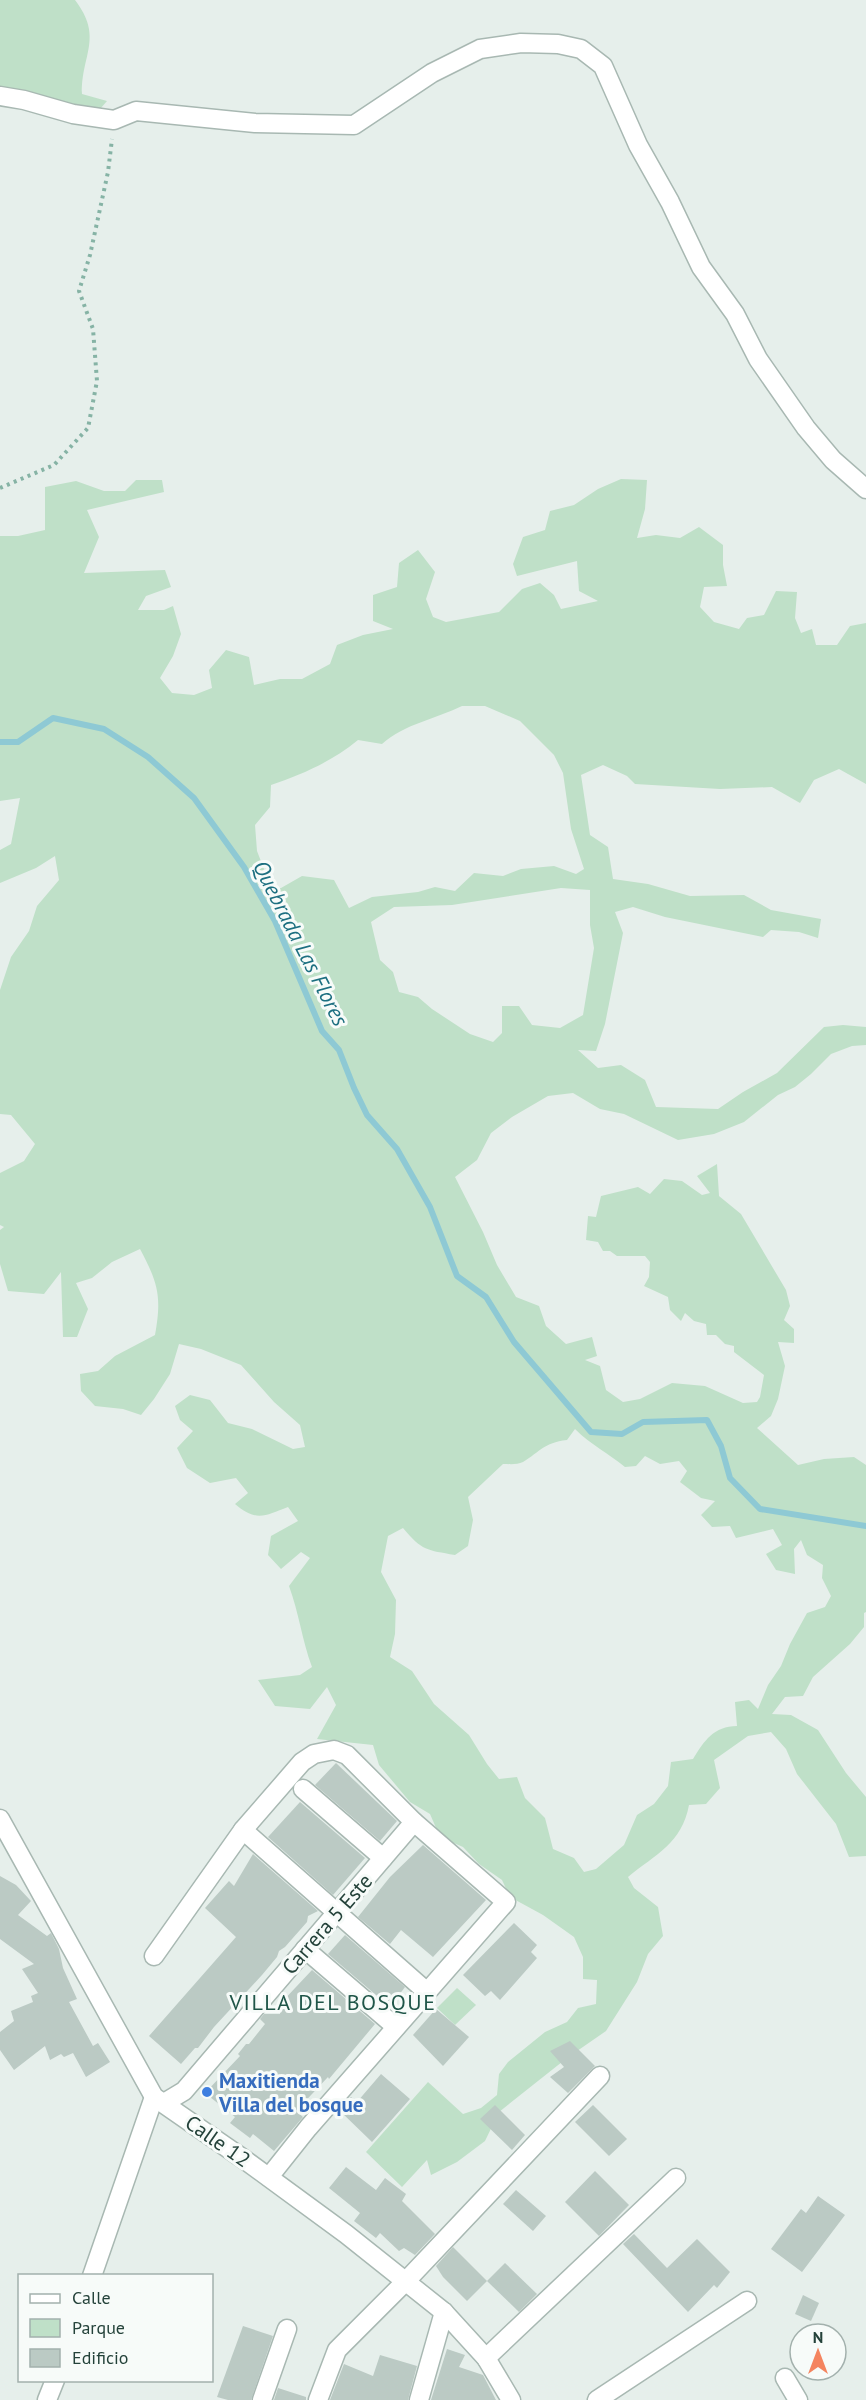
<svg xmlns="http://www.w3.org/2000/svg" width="866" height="2400" font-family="'PT Sans',sans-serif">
<rect width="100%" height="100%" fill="#e6efeb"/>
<g fill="#bfe0c8" fill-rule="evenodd">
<path d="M0,0H75C104,38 81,55 82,94L107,101L100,109L73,107L5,89L0,86Z"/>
<path d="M621,479L647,480L645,509L637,538L656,535L680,538L699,527L723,545V565L727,586L704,587L700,607L714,622L739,629L747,618L764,615L776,591L797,592L795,618L801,633L812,629L816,645H837L850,626L866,623V784L839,769L814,780L800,803L772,787L720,789L635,784L627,776L603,765L581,775L590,835L608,847L613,879L648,884L690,896L744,895L771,910L821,919L818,938L799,932L771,930L763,937L665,917L633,907L615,912L623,933L605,1024L596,1051L578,1050L598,1068L621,1065L645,1080L656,1107L718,1109L743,1092L777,1073L824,1027L843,1025L866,1027V1045L852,1046L831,1054L811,1074L795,1087L778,1095L744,1122L714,1134L678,1140L624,1114L600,1109L573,1093L548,1096L512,1117L491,1133L477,1160L455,1177L483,1232L497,1265L516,1297L539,1306L546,1326L566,1344L592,1337L597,1356L585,1360L600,1366L606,1390L623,1402L640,1399L672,1383L705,1386L743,1403L757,1402L760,1397L764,1375L734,1352V1346L725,1344L716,1335H707L706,1324L694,1321L685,1313L681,1321L670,1310L668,1297L644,1286L649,1277L650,1262L645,1256H617L610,1251H603L598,1242L586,1240L588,1216L596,1217L601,1196L638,1187L650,1194L664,1179L682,1181L702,1195L710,1193L697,1176L717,1164L719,1196L741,1214L786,1290L790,1306L784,1320L794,1329V1343L778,1342L785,1366L778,1399L771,1416L757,1428L798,1465L824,1459L854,1457L866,1465V1612L864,1613V1627L850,1644L813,1677L803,1696L785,1697L772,1714L791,1715L818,1730L846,1773L866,1797V1856L849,1857L836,1824L797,1774L786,1749L771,1732L748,1736L714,1760L720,1788L706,1804L689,1805C682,1843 656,1854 628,1877L634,1888L658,1907L663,1936L648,1954L637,1982L606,2031L567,2058L499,2112L485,2141L457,2162L431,2175L427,2160L402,2187L366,2152L428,2082L463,2114L481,2108L497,2095L499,2074L508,2062L545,2032L567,2022L578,2008L596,2004L597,1980L583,1979V1957L574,1937L543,1915L510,1897L502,1880L479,1864L463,1847L440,1837L430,1814L410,1802L379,1765L373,1745L317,1739L336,1705L327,1687L310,1709L275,1706L258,1680L300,1675L312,1667C302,1640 299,1613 289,1586L310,1558L301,1552L281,1569L268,1555L271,1536L298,1521L288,1507C265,1516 256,1522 235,1504L248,1493L236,1478L210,1483L187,1468L177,1448L193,1431L180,1420L175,1406L190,1395L210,1400L228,1423L252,1429L293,1449L305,1447L300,1425L274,1402L241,1365L201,1349L179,1344L170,1374L154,1399L141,1415L123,1409L95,1406L81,1391L80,1374L98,1371L115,1356L155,1335C162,1296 158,1283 140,1249L112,1262L92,1278L76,1283L88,1309L77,1337H63L61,1272L44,1294L8,1291L0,1264V1230L4,1227L0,1225V1173L24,1161L35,1144L11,1115L0,1114V990L11,957L29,931L37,906L59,880L55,856L36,868L0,883V850L11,844L20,798L0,801V536H18L45,530V487L76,481L104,491H125L136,480H162L164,492L87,510L99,537L84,573L165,570L171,587L146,596L138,610H164L173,606L181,634L173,656L160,678L172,693L194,695L212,688L209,670L226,650L249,657L254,685L280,679H302L330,664L337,645L363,635L393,629L373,621V595L397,587L399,563L418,550L435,572L426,599L433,617L446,622L499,612L522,589L540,583L554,595L561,609L598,601L579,591L577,561L517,576L513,564L523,537L545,530L550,511L574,505L598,489ZM462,706H485L520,721L554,755L563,773L571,829L584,869L576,874L554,866L521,869L503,876L474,873L455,891L435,887L418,892L372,897L349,908L334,880L302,876L281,888L257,889L264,869L257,851L255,825L270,807L271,785C303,774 331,762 358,740L382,744C404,724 436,719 462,706ZM561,888L590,890V925L594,948L583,1015L560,1028L532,1025L519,1006H502V1033L493,1042L470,1034L432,1009L418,997L399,992L393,972L380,960L371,922L394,907L452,905ZM575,1429C591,1445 608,1453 625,1467L636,1466L645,1456L660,1464L679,1461L687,1471L680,1482L701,1498L715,1501L701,1515L712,1527L730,1526L736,1538L773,1529L782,1545L766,1554L776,1570L795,1574L794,1549L801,1540L807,1555L823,1565L822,1578L831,1596L825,1607L807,1613L790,1644L781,1666L768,1685L758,1709L749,1700L735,1702L737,1726C714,1726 704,1741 693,1759L671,1762L668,1786L654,1804L637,1815L624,1845L596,1869L584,1872L574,1858L553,1849L545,1818L525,1798L517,1777L499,1779L487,1764L469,1735L434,1704L412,1671L390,1657L395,1634L396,1600L381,1572L388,1536L403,1528C422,1551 427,1550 455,1555L468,1546L473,1520L468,1497L503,1464C509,1464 517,1465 523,1462C541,1451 543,1443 567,1440Z"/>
<path d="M457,1988L476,2005L455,2025L437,2008Z"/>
</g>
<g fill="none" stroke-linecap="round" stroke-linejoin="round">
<path stroke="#8ec9d4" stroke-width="6" d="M0,742H18L53,718L104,729L148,757L194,798L244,867L275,921L322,1031L339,1050L354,1088L367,1115L397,1149L430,1207L457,1276L486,1297L514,1342L591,1432L622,1434L643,1422L707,1420L721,1446L730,1478L760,1509L866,1526"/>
</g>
<g fill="#bbcac4">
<path d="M336,1763L397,1821L380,1841L315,1785Z"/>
<path d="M300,1802L365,1858L333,1895L268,1837Z"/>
<path d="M423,1845L486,1900L433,1957L401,1930L390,1944L358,1917L390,1877Z"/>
<path d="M253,1854L318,1911L308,1916L307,1922L285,1947L279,1951L277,1957L262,1975L214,2027L198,2048H195L181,2064L149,2036L236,1937L205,1908L229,1881L234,1886Z"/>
<path d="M0,1876L16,1885L31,1901L18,1915L47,1936L51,1933L59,1949L63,1968L77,1999L69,2002L93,2046L98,2043L110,2062L86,2077L73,2053L64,2057L61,2054L50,2060L45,2046L14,2070L0,2050V2032L14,2021L11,2011L33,2002L31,1996L38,1993L22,1969L34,1964L0,1939Z"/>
<path d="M514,1923L537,1945L531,1952L537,1958L500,2000L491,1991L485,1996L463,1975Z"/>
<path d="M345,1935L405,1987L390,2007L328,1954Z"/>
<path d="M312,1970L375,2024L329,2079L328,2077L296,2111L303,2117L274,2151L253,2134L250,2138L230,2123L235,2117L205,2093L240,2056L238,2054L246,2044H249L265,2024L260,2019L264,2014H280V2004Z"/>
<path d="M436,2009L469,2037L443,2066L413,2035Z"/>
<path d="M570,2041L595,2066L568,2093L550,2077L564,2067L550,2051Z"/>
<path d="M381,2074L410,2099L372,2142L339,2110L351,2097L357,2102Z"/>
<path d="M495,2105L525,2135L512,2150L480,2119Z"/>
<path d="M593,2105L627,2139L609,2156L575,2122Z"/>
<path d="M346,2167L376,2190L385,2178L406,2194L402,2201L435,2234L415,2255L404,2248L399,2251L380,2233L376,2238L354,2221L360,2213L329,2188Z"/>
<path d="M595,2171L629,2205L599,2236L565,2202Z"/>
<path d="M516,2190L546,2216L533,2231L503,2204Z"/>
<path d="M818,2196L845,2215L802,2272L771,2249L801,2209L806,2213Z"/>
<path d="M634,2234L667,2268L697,2239L730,2272L717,2288L714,2285L688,2312L623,2244Z"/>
<path d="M453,2247L487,2281L467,2301L443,2277L436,2266Z"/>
<path d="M505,2263L537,2294L519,2312L487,2281Z"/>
<path d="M803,2295L819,2303L811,2321L795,2314Z"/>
<path d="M243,2326L273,2336L251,2400H228L217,2397Z"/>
<path d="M447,2349L465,2355L459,2367L483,2375L496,2400H431Z"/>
<path d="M380,2355L417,2366L408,2400H330L344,2364L373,2376Z"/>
<path d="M278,2388L306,2397V2400H274Z"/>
</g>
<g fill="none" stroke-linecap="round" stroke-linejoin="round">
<defs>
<g id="minor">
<path d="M0,96L24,100L73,114L114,120L136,111L255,123L354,125L432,73L480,49L521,43L558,44L581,49L603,66L638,145L670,202L701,267L735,314L758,359L806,428L833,460L866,489"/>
<path d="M303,1789L383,1858"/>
<path d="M0,1819L154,2097L245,2160L346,2234L444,2312L486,2358L511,2400"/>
<path d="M243,1830L427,1992"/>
<path d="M305,1949L396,2027"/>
<path d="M154,1956L243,1830L302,1762L314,1754L334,1750L347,1755L414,1822L506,1902L308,2128L269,2177"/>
<path d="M164,2103L184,2091L414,1822"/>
<path d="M92,2276L154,2097"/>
<path d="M486,2358L676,2178"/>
<path d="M785,2378L798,2400"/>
<path d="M47,2400L55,2380"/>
<path d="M262,2400L287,2329"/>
<path d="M318,2400L337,2350L406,2281L600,2076"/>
<path d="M419,2400L444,2312"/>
<path d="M597,2400L747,2301"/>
</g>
</defs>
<use href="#minor" stroke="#a8b8b2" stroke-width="21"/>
<path stroke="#86b3a5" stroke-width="4" stroke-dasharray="3 4.5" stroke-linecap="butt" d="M0,488L54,465L88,428L97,381L93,329L79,291L90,255L108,172L112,139"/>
<use href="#minor" stroke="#fff" stroke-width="18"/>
</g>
<circle fill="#3f7fe0" stroke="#f7fbf9" stroke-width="2" cx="207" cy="2092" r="6"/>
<g text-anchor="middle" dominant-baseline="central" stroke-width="6" stroke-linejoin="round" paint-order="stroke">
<g font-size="21" fill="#24423a" stroke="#f7fbf9">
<text transform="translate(327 1924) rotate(-49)">Carrera 5 Este</text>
<text transform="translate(218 2141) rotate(35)">Calle 12</text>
</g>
<g font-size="21" font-weight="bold" fill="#366cbe" stroke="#f7fbf9" text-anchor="start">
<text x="219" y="2080">Maxitienda<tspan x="219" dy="24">Villa del bosque</tspan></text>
</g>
<g font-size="22" font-style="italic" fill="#1c6f80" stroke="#f7fbf9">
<text transform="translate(301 943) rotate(63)">Quebrada Las Flores</text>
</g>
<g font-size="22" letter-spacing="1.5" fill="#1f5548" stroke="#f7fbf9">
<text x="333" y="2002">VILLA DEL BOSQUE</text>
</g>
</g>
<rect x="18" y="2274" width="195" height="108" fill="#f7fbf9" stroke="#a3b1ad" stroke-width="1.5"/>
<rect x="30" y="2294" width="30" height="9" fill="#ffffff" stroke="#a3b1ad" stroke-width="1.5"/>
<text x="72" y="2304" font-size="18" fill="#24423a">Calle</text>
<rect x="30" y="2319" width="30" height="18" fill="#bfe0c8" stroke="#a3b1ad" stroke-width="1.5"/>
<text x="72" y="2334" font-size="18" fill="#24423a">Parque</text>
<rect x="30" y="2349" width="30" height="18" fill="#bbcac4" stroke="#a3b1ad" stroke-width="1.5"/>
<text x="72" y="2364" font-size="18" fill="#24423a">Edificio</text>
<g transform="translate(818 2352)"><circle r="28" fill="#f7fbf9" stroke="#a3b1ad" stroke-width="1.5"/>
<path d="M0-4.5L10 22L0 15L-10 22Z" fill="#f4845f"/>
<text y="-9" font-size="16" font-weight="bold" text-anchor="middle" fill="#24423a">N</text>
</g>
</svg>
